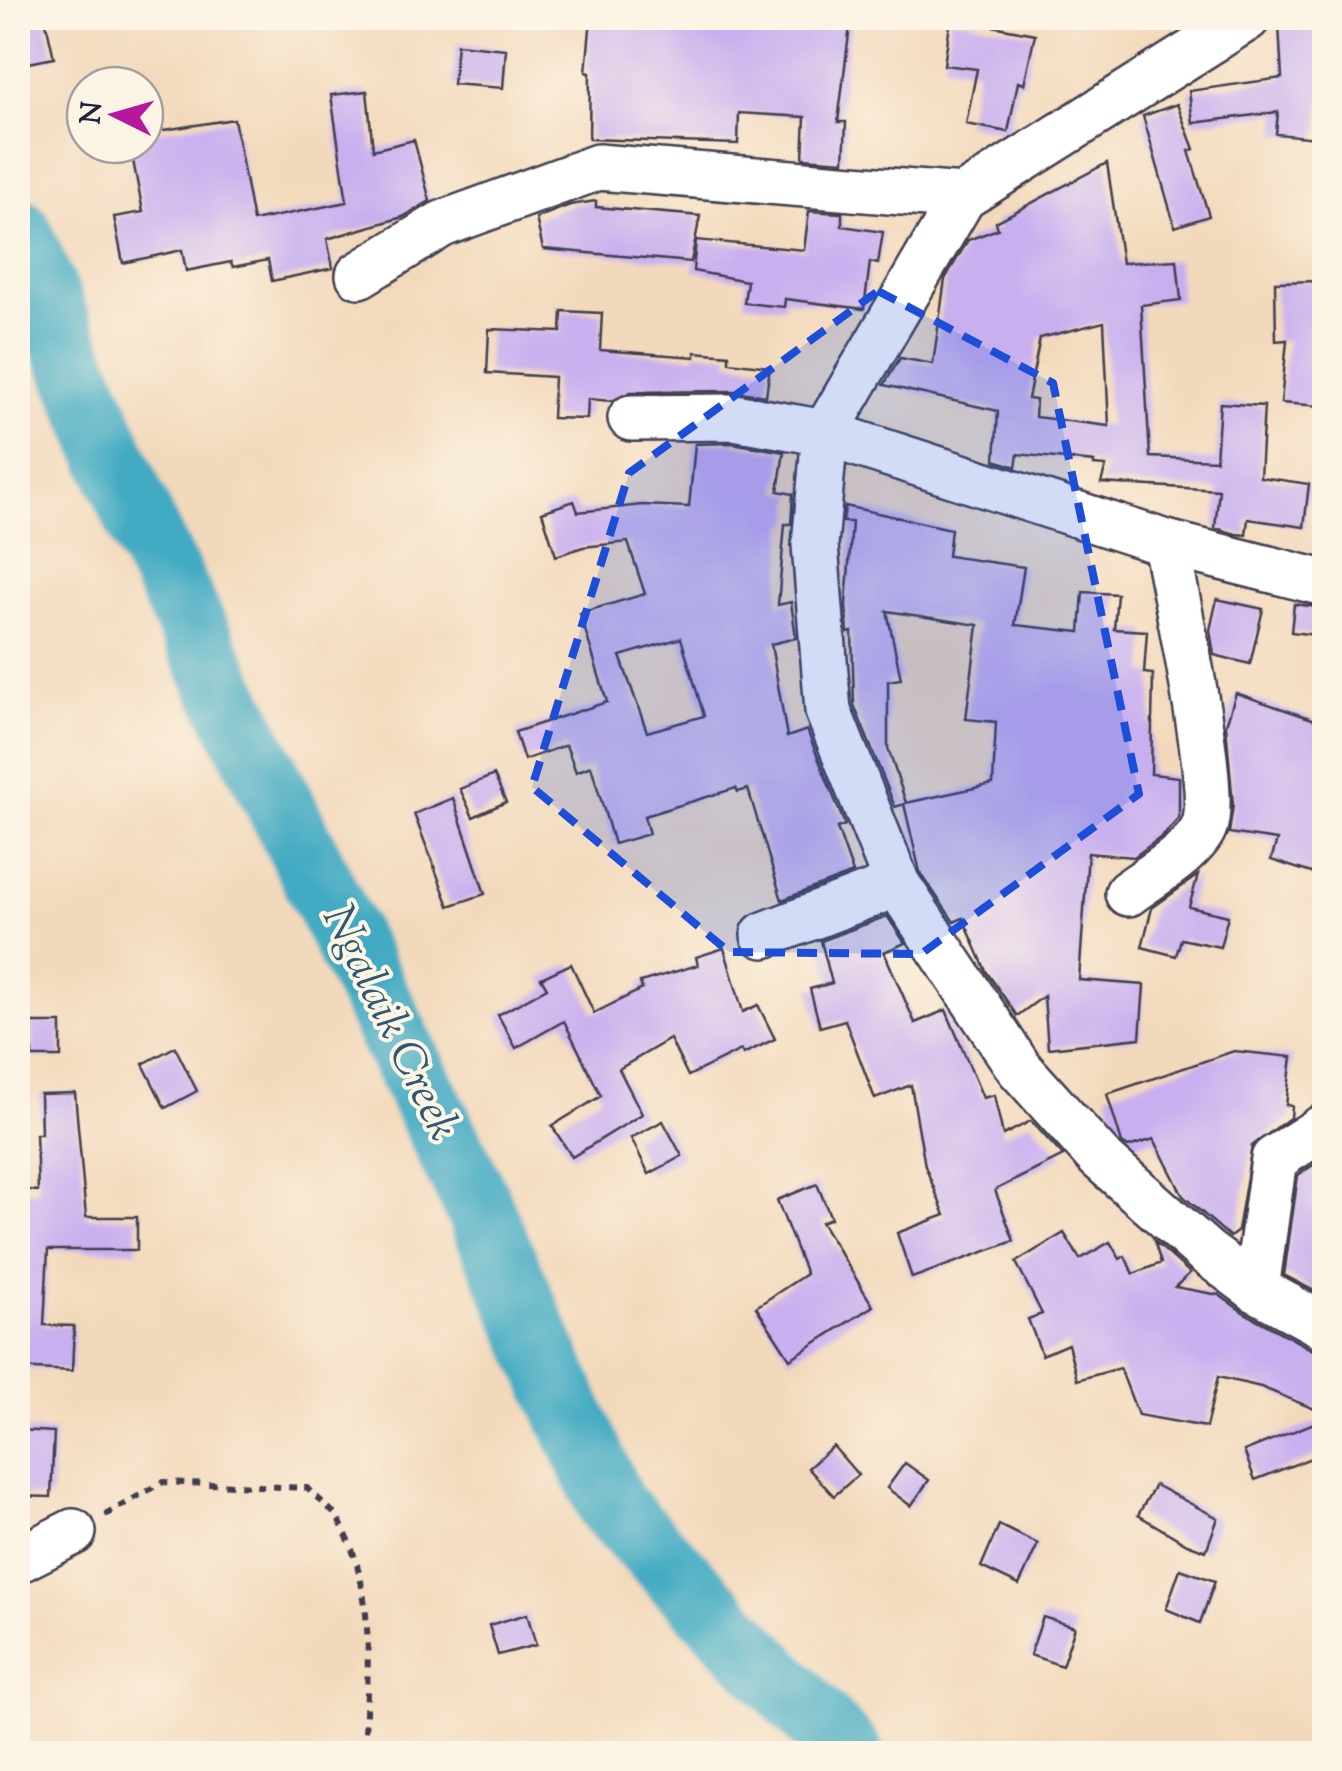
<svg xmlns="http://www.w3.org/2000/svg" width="1342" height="1771" font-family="'Sorts Mill Goudy',serif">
<rect width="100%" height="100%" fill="#fcf5e5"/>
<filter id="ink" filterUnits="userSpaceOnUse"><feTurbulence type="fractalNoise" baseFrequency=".01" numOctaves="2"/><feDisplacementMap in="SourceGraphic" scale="20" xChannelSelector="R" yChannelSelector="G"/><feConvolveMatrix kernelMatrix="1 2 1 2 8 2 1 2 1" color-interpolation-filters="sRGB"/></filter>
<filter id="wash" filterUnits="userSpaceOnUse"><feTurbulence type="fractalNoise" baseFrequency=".0048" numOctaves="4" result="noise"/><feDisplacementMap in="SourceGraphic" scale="40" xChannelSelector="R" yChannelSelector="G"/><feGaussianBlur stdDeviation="2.25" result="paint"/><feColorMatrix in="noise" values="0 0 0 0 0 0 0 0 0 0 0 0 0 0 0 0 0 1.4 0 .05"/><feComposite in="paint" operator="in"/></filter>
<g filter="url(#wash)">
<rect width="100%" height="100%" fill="#f3d9bc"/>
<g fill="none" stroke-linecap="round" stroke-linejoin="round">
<path stroke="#43aac3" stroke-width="70" d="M18,233L140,521L473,1195L612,1507L849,1754"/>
</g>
<g id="blocks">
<g fill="#c8afef" fill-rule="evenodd">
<path d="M45,18L54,58L18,65V22Z"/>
<path d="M591,18H691V22L812,26L813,18H851L838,122H846L844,161L803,158L805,117L739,113L738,144L589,139L590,73L586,72Z"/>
<path d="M951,18L1035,34L1024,84L1018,82L1008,132L966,124L977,69L944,65Z"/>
<path d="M1321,22L1324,82L1317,138L1276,134L1278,112L1193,123L1189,91L1282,78L1279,25Z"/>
<path d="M457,44L506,49L503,88L453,84Z"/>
<path d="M367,91L373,150L414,140L430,201L403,217L327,239L333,268L272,281L268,260L233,267L231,262L186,271L182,250L123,263L114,217L143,212L130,145H145V133L234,119L253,221L347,202L331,95Z"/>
<path d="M1177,104L1194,149L1189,151L1209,216L1175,227L1143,116Z"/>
<path d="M1107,163L1122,263L1177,260L1181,300L1141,305L1150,457L1216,460L1220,403L1264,406L1260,477L1309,484L1304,527L1248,519L1246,535L1236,534L1215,528L1219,490L1101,483L1106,466L1094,465V462L1018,454L1016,467L995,460L998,411L884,385L900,358L933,364L945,279L968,240L998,229L996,222ZM1104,322L1109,426L1035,417L1036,400L1028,399L1040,338Z"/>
<path d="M596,201V207L700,216L691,262L543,249L536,218L570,205Z"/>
<path d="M809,211L842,213V226L883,232L878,264L870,262L864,309L785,299L784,307L744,303L747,281L693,271L696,240L804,250Z"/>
<path d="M1324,281L1321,406L1281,403L1287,340L1276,341L1275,282Z"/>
<path d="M562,311L602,313L600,350L695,357V352L729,355V362L770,367L766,396L734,391L631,392L612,401L588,399L587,419L552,418L554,377L487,373L489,329L561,332Z"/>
<path d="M732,443L784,452L778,491L793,494L791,524H785L778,605L791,602L796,638L771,644L787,737L807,730L845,825L837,828L853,873L782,900L748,789L738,792L736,788L644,816L649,834L614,844L591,766L576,772L566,745L524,760L515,732L607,702L580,613L645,594L628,542L583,547L556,556L542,512L574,501L578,512L642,505L689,507L695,444ZM681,638L704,716L647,732L620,656Z"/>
<path d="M845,506L951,529L948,556L1024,567L1015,625L1080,632L1083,592L1117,594L1114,629L1147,631L1144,673L1153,674L1151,774L1179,777V818L1164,835L1134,857L1088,853L1079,980L1144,985L1140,1038L1048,1048L1044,996L1017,1016L986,971L963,918L954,922L920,872L904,804L895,807L854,705L852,632L848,633L846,605L852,522H843ZM887,611L978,625L966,719L996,722L993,784L906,803L888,748V681L901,679Z"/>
<path d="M1217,599L1263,609L1250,664L1214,655L1210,630Z"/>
<path d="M1294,604L1324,608V636L1291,632Z"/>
<path d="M1236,693L1324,723V877L1271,860L1277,840L1229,833L1233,805L1226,725Z"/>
<path d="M494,775L506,802L473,817L460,789Z"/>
<path d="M453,798L485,894L449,906L414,814Z"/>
<path d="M1198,875L1189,907L1228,916L1220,947L1181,939L1176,956L1142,947L1152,908Z"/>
<path d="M887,916L905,943L884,952L915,1023L946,1010L983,1098L994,1095L1003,1135L1031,1121L1063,1156L995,1190L1014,1241L912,1278L897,1233L945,1215L925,1166L911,1085L875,1099L845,1020L820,1027L810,989L832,983L821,941Z"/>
<path d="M724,948L743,1012L758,1005L775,1039L743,1054L741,1050L688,1076L670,1039L619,1069L642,1114L572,1157L552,1126L601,1096L564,1021L516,1048L498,1015L547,988L541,978L571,964L594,1013L642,989L640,982L698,965L696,957Z"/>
<rect x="32" y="1023" width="29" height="34"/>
<path d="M175,1047L197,1091L165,1108L143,1064Z"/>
<path d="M1234,1051L1292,1057L1286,1105L1292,1106L1291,1117L1252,1146L1238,1231L1230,1237L1183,1196L1154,1139L1128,1147L1122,1143L1107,1094Z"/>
<path d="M75,1093L86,1217H137V1250H48L44,1325L74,1326L72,1371L18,1368V1189L38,1191L36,1134H41L40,1094Z"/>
<path d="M663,1121L682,1156L649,1174L631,1138Z"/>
<path d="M1324,1158V1296L1284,1275L1298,1175Z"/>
<path d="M817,1184L831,1218L821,1222L873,1306L790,1359L756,1307L806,1274L777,1200Z"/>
<path d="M1064,1233L1080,1259L1110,1242L1120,1259L1125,1256L1133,1274L1161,1263L1154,1241L1190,1273L1175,1287L1219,1295L1243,1312L1311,1349L1324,1352V1413L1261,1387L1218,1377L1206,1427L1138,1415L1120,1368L1077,1380L1068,1344L1042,1355L1028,1319L1042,1314L1016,1262Z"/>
<path d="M1324,1419V1453L1255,1480L1244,1451Z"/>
<path d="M18,1430L54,1432L51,1497L18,1496Z"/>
<path d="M833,1446L858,1475L834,1496L808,1468Z"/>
<path d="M905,1463L929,1480L911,1506L887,1488Z"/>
<path d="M1155,1485L1218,1518L1206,1551L1187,1544L1138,1515Z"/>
<path d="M999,1525L1038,1544L1019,1585L981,1567Z"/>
<path d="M1180,1569L1215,1581L1200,1623L1166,1609Z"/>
<path d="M527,1614L536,1645L498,1655L489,1625Z"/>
<path d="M1043,1617L1075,1627L1062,1666L1030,1655Z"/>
</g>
</g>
</g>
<g filter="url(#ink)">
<use href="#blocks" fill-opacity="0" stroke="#413d4e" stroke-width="2.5"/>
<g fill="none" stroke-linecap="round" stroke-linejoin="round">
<defs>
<g id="street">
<path d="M1247,18L963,197L825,433L815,545L828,711L897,884L1019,1068L1099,1157L1206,1252L1256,1289L1324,1326"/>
<path d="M359,275L442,224L598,167L963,197"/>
<path d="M631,418L734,417L825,433L1166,543L1324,583"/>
<path d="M1128,893C1149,877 1194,852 1204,827C1219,791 1175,593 1166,543"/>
<path d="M764,935L897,884"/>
<path d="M1256,1289L1274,1159L1324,1127"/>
<path d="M18,1560L73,1532"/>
</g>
</defs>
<use href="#street" stroke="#413d4e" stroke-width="50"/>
<path stroke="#413d4e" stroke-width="6" stroke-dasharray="8 8" stroke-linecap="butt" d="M105,1515L163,1482L307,1488C317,1499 333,1509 340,1522C378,1594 367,1676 364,1754"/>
<use href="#street" stroke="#fff" stroke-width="45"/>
</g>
</g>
<path fill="#1d4ed8" fill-opacity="0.2" stroke="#1d4ed8" stroke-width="8" stroke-dasharray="20 12" stroke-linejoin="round" d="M878,291L1053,383L1139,794L921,954L729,952L532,787L629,473Z"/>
<g text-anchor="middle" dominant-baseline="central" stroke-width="8" stroke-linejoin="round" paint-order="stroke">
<g font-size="45" font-style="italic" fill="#2f5871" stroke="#fcf5e5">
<text transform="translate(388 1024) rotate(64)">Ngalaik Creek</text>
</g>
</g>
<rect width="1342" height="1771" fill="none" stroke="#fcf5e5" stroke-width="60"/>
<g transform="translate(115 115) rotate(275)"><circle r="48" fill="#fcf5e5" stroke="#a5a1a1" stroke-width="2.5"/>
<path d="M0-8L18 38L0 25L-18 38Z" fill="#b5179e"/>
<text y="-15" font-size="28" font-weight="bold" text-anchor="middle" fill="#22223b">N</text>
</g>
</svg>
